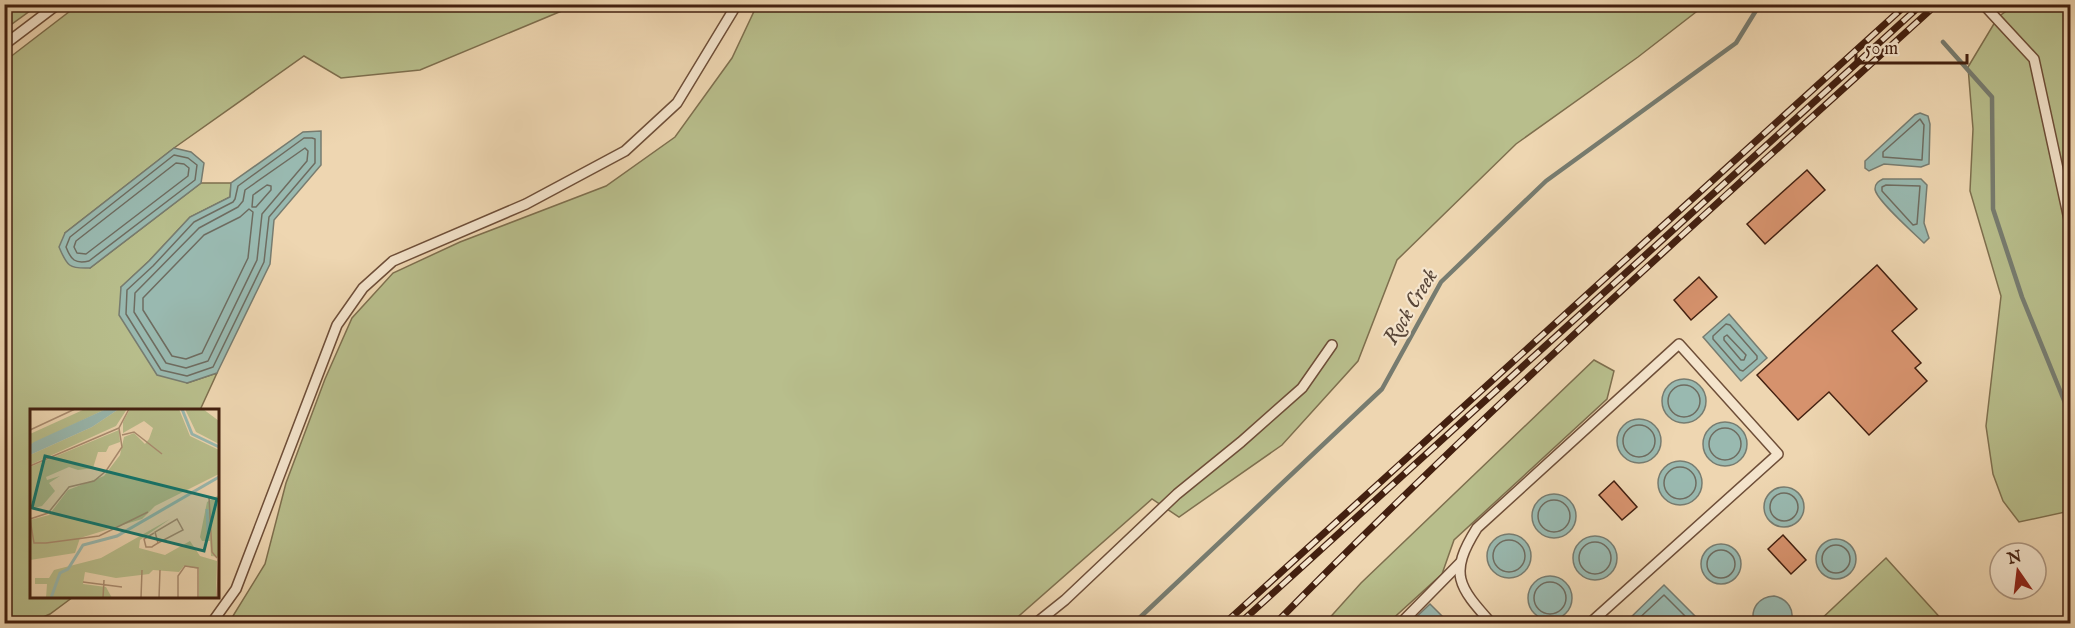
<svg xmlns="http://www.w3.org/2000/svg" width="2075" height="628" viewBox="0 0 2075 628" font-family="'IM FELL English',serif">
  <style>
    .green { fill: #b8be8c; stroke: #7e6f4e; stroke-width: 1.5 }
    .water { fill: #99b9b0; stroke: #777c70; stroke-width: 1.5 }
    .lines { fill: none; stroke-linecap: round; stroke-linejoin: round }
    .shore { stroke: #6e6c60; stroke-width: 1.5 }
    .stream { stroke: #777c70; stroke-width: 4.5 }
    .building { fill: #d6926d; stroke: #432010; stroke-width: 1.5 }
    .service-casing { stroke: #6e4e38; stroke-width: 12 }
    .service { stroke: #f4e4cc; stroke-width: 9 }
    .rail-casing { stroke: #432010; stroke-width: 7 }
    .rail { stroke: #f4e4cc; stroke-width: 4.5; stroke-dasharray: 14; stroke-linecap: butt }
    .labels { text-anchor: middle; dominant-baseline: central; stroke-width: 4.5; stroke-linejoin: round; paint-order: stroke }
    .water-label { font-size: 22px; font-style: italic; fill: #584638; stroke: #f4e4cc }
    .inset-river { fill: none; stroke: #99b9b0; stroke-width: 3 }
    .inset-road { fill: none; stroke: #aa8d71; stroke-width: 1.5 }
    .view { fill: #0f766e; fill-opacity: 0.15; stroke: #0f766e; stroke-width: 3 }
    .inset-edge { fill: none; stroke: #432010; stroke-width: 3 }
  </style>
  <rect width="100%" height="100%" fill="#eed6b1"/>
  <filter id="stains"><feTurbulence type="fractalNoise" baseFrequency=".00333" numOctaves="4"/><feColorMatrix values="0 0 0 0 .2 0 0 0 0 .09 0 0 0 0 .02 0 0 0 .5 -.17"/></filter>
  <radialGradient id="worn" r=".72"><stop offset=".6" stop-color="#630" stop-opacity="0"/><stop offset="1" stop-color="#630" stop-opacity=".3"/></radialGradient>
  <!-- green -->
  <g class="green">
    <polygon points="5,4 38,4 38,5 5,29"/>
    <polygon points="78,5 576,5 420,70 341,78 304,56 174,148 65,233 90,268 201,183 231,183 230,197 190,217 149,261 121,287 187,383 217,373 200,410 32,410 32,596 73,597 50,614 30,623 5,624 5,61"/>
    <polygon points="757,5 1705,5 1638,57 1516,144 1397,260 1358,361 1282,445 1179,517 1152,499 1011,623 228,624 265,564 286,483 325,379 352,318 393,273 460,242 606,186 675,137 732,58"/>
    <polygon points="2015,5 2070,5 2070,511 2019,522 2003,501 1993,474 1986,426 2001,296 1970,191 1973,129 1968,67 1998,17"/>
    <polygon points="1594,360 1614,371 1607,399 1454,540 1442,574 1388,623 1325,623 1361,583"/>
    <polygon points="1886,558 1945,623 1817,623"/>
  </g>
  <!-- water -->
  <g class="water">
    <polygon points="1920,113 1928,116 1930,124 1929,164 1921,167 1884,164 1869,171 1865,168 1865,161 1915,115"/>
    <polygon points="321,131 321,165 274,220 270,264 217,373 187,383 157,375 119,315 121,287 149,261 190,217 230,197 231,183 303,132"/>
    <path d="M174,148L191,152L204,163L201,183L90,268C69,269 67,266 59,247L65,233Z"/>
    <path d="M1883,179H1921L1927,185L1924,223L1929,238L1924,243C1915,234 1875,199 1875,189C1875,183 1879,181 1883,179Z"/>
    <polygon points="1729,314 1767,358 1741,381 1703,337"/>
    <circle cx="1684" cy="401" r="22"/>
    <circle cx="1639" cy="441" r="22"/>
    <circle cx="1725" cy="444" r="22"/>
    <circle cx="1680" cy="483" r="22"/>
    <circle cx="1784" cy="507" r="20"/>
    <circle cx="1554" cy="516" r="22"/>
    <circle cx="1509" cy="556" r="22"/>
    <circle cx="1595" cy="558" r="22"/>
    <circle cx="1836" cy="559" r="20"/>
    <circle cx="1721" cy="564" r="20"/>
    <circle cx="1550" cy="598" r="22"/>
    <polygon points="1664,585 1702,623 1625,623"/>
    <path d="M1774,596C1788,599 1795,610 1791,623H1754C1750,608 1759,597 1774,596Z"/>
    <polygon points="1430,604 1449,623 1410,623"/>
  </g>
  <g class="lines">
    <!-- shore -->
    <g class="shore">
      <polygon points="1920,119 1924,125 1922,160 1883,157 1883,152"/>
      <polygon points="304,138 312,138 315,139 315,163 269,217 264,262 213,367 187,376 161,370 126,314 127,290 153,266 194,222 233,202 235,199 238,186"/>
      <polygon points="305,148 308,151 307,161 262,214 257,260 208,361 186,368 166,363 134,312 135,293 199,228 238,207 243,201 245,190"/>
      <path d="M174,155L188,158L197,165L195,180L89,261C75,264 71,260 66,247L70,237Z"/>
      <polygon points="176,163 184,164 189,168 188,176 86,254 77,253 74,247 76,241"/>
      <polygon points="267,185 271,186 271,190 256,207 252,207 253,195"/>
      <polygon points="1886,185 1920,186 1917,224 1913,225 1882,191 1882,187"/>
      <polygon points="249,209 253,212 248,258 202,353 186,359 172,356 143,310 143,298 204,235 240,217"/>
      <polygon points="1726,324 1730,325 1757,356 1757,359 1743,371 1740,370 1713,339 1713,336"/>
      <polygon points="1727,335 1746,355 1744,360 1741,360 1724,340 1724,337"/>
      <circle cx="1684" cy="401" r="16"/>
      <circle cx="1639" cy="441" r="16"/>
      <circle cx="1725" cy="444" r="16"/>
      <circle cx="1680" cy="483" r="16"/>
      <circle cx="1784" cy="507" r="14"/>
      <circle cx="1554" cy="516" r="16"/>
      <circle cx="1509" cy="556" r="16"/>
      <circle cx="1595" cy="558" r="16"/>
      <circle cx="1836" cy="559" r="14"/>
      <circle cx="1721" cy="564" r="14"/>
      <circle cx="1550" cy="598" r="16"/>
      <polyline points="1633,624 1664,595 1693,624"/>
    </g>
    <!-- stream -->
    <g class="stream">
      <polyline points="1943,42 1992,97 1993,209 2022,297 2070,415"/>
      <polyline points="1133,624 1382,389 1441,282 1546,181 1736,43 1760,4"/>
    </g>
  </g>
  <!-- building -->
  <g class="building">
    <polygon points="1807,170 1825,190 1765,244 1747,224"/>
    <polygon points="1877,265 1917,309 1892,331 1921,363 1915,368 1927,381 1869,435 1829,392 1798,420 1757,375"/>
    <polygon points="1699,277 1717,297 1691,320 1674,300"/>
    <polygon points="1614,481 1637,507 1622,520 1599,495"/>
    <polygon points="1783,535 1806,560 1791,574 1768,549"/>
  </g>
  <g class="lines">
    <defs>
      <g id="service">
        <polyline points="1983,4 2034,59 2070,224"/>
        <polyline points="4,45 58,4"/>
        <polyline points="211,624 236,589 337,325 363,288 393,261 526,204 625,151 677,103 737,4"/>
        <polyline points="1035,624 1065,600 1177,494 1241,442 1302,388 1332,345"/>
        <polyline points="1400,624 1460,563"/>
        <path d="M1492,624C1458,586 1448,574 1477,528L1679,344L1778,454L1589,624"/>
      </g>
    </defs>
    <!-- service casing -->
    <use href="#service" class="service-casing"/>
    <!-- service -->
    <use href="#service" class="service"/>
    <defs>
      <g id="rail">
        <polyline points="1224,624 1907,4"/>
        <polyline points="1239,624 1922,4"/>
        <path d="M1275,624C1487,408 1713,207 1937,4"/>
      </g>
    </defs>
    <!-- rail casing -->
    <use href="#rail" class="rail-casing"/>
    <!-- rail -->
    <use href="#rail" class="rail"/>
  </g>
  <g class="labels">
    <!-- water labels -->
    <g class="water-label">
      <text transform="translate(1411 307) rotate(-59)">Rock Creek</text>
    </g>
  </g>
  <!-- overview -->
  <g transform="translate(30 409)">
    <rect width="189" height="189" fill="#eed6b1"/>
    <path d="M55,0H76L0,36V25ZM89,0H97L86,17L0,56V46L62,18ZM100,0H149L160,27L189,41V65L125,97L112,110L50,129L45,144L0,151V111L19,106L38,81L74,67L90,46L94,28L104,24L115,35L119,30L123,19L114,12L93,24V13ZM155,0H173L189,12V35L166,23ZM89,21L90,33L79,37L76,43H68L63,59L48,61L39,58L16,68L17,71L30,67L19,74L25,82L12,97L0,100V58ZM189,86V148L181,147L180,132H172L170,128L177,93ZM140,110L110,131L109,139L135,146L160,132L170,147L187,152L186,189H169V160L154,157L149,163L123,161L119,165L86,169L55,163L53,175L76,178L82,189H16L17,175H5V169H19L24,161L71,149Z" fill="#b8be8c"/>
    <path d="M76,0H89L62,18L0,46V36L4,33Z" fill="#99b9b0"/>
    <path class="inset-river" d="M152,0L162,25L189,38M177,100L178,124M21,189L30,164L38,160L53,136L87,127L189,68"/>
    <path class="inset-road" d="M0,21L45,0M92,26L104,23L132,45M0,57L89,19M179,88L182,143L187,149M0,110L18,104L39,78L64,72L76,62L92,38L89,19L99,0M0,110L4,134H16L69,127L118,103M124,124L114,130L116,138H122L123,137L128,134L153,121L147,110L125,123L128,134M53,173L92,178M73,189L74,171M111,189L112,161M129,189L130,161M148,189V167L155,157L168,159V189M187,189L189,149"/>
    <path class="view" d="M15,47L187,90L174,142L2,99Z"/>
    <rect width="189" height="189" class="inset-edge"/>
  </g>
  <!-- margin -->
  <rect width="2075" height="628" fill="none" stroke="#eed6b1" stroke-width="24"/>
  <rect x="6" y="6" width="2063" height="616" fill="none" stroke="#432010" stroke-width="3"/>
  <rect x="12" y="12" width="2051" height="604" fill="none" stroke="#432010" stroke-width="1.5"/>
  <!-- north arrow -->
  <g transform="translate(2018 571) rotate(346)"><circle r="28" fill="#f4e4cc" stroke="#ad9681" stroke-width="1.5"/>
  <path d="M0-4.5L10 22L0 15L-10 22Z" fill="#8f2418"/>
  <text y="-9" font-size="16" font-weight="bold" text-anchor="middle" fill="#432010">N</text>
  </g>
  <!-- scale -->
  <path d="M1856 54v9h111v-9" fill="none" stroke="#432010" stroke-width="3"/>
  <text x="1865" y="54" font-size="18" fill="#432010" stroke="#f4e4cc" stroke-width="4.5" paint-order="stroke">50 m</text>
  <rect width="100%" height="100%" filter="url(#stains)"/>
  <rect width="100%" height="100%" fill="url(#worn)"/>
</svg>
